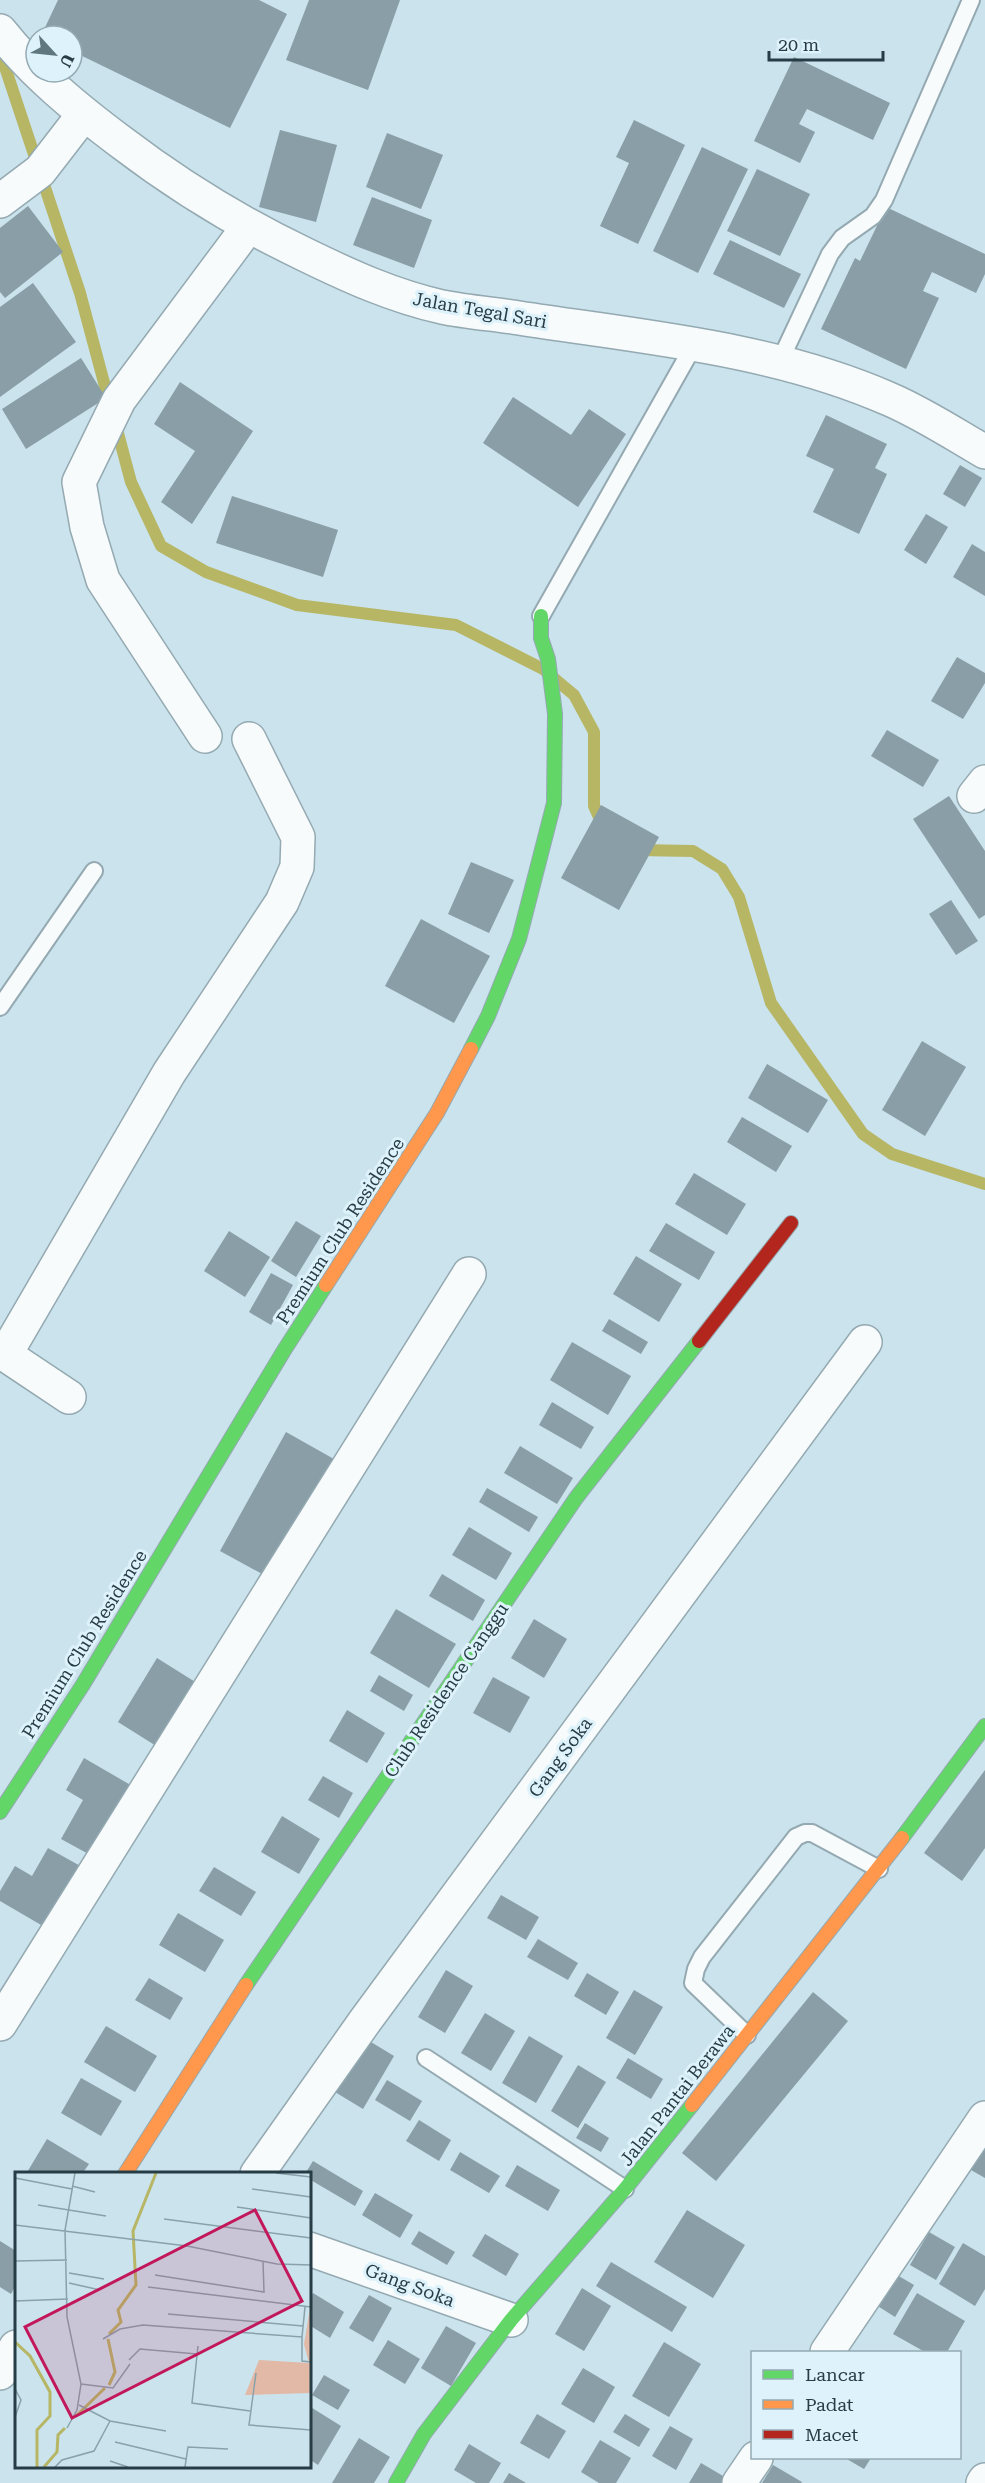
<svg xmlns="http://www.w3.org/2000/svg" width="985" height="2483" viewBox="0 0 985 2483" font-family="'Roboto Serif',serif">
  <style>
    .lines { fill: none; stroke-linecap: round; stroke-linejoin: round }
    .stream { stroke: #b7b665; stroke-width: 12 }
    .building { fill: #899ea6 }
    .lane-casing { stroke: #94a9b1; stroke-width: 20 }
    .street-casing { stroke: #94a9b1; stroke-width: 36 }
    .fast-casing { stroke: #94a9b1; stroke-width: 16 }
    .slow-casing { stroke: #94a9b1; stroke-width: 16 }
    .jam-casing { stroke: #94a9b1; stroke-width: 16 }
    .lane { stroke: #f7fbfc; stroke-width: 16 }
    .street { stroke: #f7fbfc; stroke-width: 33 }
    .fast { stroke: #63d668; stroke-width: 14 }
    .slow { stroke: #ff974d; stroke-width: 14 }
    .jam { stroke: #b3261e; stroke-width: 14 }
    .labels { text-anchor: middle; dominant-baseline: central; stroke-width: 6; stroke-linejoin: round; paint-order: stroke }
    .street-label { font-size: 18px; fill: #273d46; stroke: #ddf2fb }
    .inset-river { fill: none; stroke: #b7b665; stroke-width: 3 }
    .inset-road { fill: none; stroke: #89a1aa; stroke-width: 1.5 }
    .view { fill: #c2185b; fill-opacity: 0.15; stroke: #c2185b; stroke-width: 3 }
    .inset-edge { fill: none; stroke: #273d46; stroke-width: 3 }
  </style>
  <rect width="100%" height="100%" fill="#cbe3ec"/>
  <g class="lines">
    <!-- stream -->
    <g class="stream">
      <polyline points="0,52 80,293 110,405"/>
      <polyline points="115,422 131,482 161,546 206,572 297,605 456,625 543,669 574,695 594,732 594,806 603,826"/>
      <polyline points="637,850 693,851 722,869 739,897 771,1003 863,1134 892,1154 985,1184"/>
    </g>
  </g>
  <!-- building -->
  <g class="building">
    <polygon points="58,0 259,0 287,14 230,128 72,51 72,36 41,36"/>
    <polygon points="309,0 400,0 368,90 286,60"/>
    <polygon points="794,57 890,103 873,140 807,109 799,124 815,132 800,163 754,141"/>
    <polygon points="634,120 685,145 638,244 600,226 629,163 616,157"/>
    <polygon points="280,130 337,145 316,222 259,207"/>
    <polygon points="387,133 443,155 421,209 366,187"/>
    <polygon points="702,147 748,169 698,273 653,251"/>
    <polygon points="757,169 810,194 780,256 727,231"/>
    <polygon points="372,197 432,220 414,268 353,245"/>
    <polygon points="28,206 63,252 5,298 0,292 0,228"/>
    <polygon points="886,207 985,254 985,274 976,293 932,272 923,291 939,298 906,369 821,329 855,258 860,261"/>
    <polygon points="730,240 801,274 784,308 713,274"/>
    <polygon points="33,283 76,342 0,397 0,307"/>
    <polygon points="81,358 106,398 26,449 2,409"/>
    <polygon points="180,382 253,431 192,524 161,502 195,451 154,424"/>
    <polygon points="513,397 571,435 589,409 626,434 578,507 483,443"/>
    <polygon points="826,415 887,444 875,468 887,474 859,534 813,512 834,469 806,456"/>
    <polygon points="960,465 982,478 965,507 943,494"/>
    <polygon points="232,496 338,530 323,577 216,543"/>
    <polygon points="926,514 948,527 926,564 904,550"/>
    <polygon points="972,544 985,552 985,596 953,577"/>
    <polygon points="957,657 985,673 985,683 963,719 931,701"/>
    <polygon points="887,730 939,760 923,787 871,756"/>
    <polygon points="949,796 985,851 985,915 979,919 913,819"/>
    <polygon points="601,805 659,837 619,910 561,878"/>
    <polygon points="471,862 514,880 489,933 448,914"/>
    <polygon points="951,900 978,941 956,955 929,914"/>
    <polygon points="421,919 490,956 454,1023 385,986"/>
    <polygon points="922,1041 966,1067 925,1136 882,1110"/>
    <polygon points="767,1064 828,1100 808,1133 748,1098"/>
    <polygon points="742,1117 792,1146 776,1172 727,1142"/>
    <polygon points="694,1173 746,1204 727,1235 675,1204"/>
    <polygon points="296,1221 321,1236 296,1277 271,1261"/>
    <polygon points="666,1223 715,1252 699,1280 649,1251"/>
    <polygon points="229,1231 270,1257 245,1297 204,1271"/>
    <polygon points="636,1256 682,1284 659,1322 613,1294"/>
    <polygon points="271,1273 293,1285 271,1325 249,1312"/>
    <polygon points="609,1319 648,1342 641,1354 602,1331"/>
    <polygon points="572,1342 631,1376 608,1415 550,1380"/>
    <polygon points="552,1402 594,1427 581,1449 539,1425"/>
    <polygon points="286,1432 341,1463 275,1581 220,1551"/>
    <polygon points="520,1446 573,1478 557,1504 504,1473"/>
    <polygon points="487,1488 538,1517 529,1532 479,1502"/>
    <polygon points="469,1527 512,1553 496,1580 452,1555"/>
    <polygon points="442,1574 485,1600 473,1621 429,1596"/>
    <polygon points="396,1609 456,1644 429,1688 370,1653"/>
    <polygon points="534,1619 567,1639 544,1678 511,1658"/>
    <polygon points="157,1658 200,1685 161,1749 118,1722"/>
    <polygon points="379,1675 413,1695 404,1711 370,1691"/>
    <polygon points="493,1677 530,1697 510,1733 473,1713"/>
    <polygon points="347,1710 385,1733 367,1763 329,1741"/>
    <polygon points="84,1758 134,1787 94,1857 61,1839 83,1800 66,1790"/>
    <polygon points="985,1770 985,1848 962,1881 924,1853"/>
    <polygon points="323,1776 353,1793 339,1818 308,1800"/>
    <polygon points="282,1816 320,1839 299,1874 261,1852"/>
    <polygon points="48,1848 84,1868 48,1929 0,1901 0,1891 15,1866 32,1876"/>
    <polygon points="214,1867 256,1892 241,1916 199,1891"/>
    <polygon points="501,1895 539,1917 526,1940 487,1918"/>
    <polygon points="178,1913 224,1940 205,1972 159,1945"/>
    <polygon points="538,1939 578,1963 568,1980 527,1957"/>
    <polygon points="446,1970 473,1986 445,2033 418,2017"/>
    <polygon points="587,1973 619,1992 606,2015 574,1996"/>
    <polygon points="149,1978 183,1998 170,2020 135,2000"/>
    <polygon points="634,1990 663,2007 635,2055 606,2038"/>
    <polygon points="813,1992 848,2021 716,2181 682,2153"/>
    <polygon points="485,2013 515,2031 491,2071 461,2053"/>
    <polygon points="106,2026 157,2056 135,2092 84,2062"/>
    <polygon points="529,2036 563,2056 536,2103 502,2083"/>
    <polygon points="366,2039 394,2056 363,2109 335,2092"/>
    <polygon points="628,2058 663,2079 651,2099 616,2078"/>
    <polygon points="578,2065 606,2082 578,2128 551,2111"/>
    <polygon points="81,2078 122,2101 101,2136 61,2113"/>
    <polygon points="387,2080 422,2101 410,2121 375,2100"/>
    <polygon points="419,2120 451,2140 439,2161 406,2141"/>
    <polygon points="585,2123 609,2138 601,2152 576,2138"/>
    <polygon points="985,2137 985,2178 964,2166"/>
    <polygon points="47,2139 89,2164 82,2174 26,2174"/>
    <polygon points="460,2152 500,2176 489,2193 450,2170"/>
    <polygon points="313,2161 363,2191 355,2206 309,2179 309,2174 305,2174"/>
    <polygon points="517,2165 560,2190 548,2211 505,2186"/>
    <polygon points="375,2193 413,2215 400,2238 362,2215"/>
    <polygon points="687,2210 745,2245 713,2298 654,2262"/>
    <polygon points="419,2231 455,2252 447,2265 411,2244"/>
    <polygon points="929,2232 955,2247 936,2280 910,2265"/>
    <polygon points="485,2234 519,2254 506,2276 472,2256"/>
    <polygon points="0,2241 16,2251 16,2285 11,2294 0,2287"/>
    <polygon points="963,2243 985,2256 985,2289 975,2306 939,2284"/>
    <polygon points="611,2262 687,2307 672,2332 596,2286"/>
    <polygon points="892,2272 914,2285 895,2317 873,2303"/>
    <polygon points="582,2288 611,2306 584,2351 555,2334"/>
    <polygon points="313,2293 344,2312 330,2338 309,2325 309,2300"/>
    <polygon points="917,2293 965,2321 947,2352 925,2352 893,2334"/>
    <polygon points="369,2295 392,2308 373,2342 349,2328"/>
    <polygon points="446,2326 476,2343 451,2386 421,2368"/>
    <polygon points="388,2340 420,2359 405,2384 373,2365"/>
    <polygon points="664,2342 701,2364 669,2417 632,2396"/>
    <polygon points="583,2368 615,2387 594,2423 561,2404"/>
    <polygon points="324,2375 350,2390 338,2410 312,2395"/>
    <polygon points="309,2406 341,2426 318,2465 309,2459"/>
    <polygon points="537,2414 566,2431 549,2459 520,2443"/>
    <polygon points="625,2414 650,2429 639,2447 613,2432"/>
    <polygon points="670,2426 693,2439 676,2470 652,2456"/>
    <polygon points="359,2438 390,2457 374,2483 332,2483"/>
    <polygon points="600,2440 631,2458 616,2483 599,2483 581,2472"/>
    <polygon points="469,2444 501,2463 489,2483 476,2483 454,2470"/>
    <polygon points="845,2458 871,2458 864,2469"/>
    <polygon points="701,2463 735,2483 689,2483"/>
    <polygon points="773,2465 802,2482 801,2483 762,2483"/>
    <polygon points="509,2473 526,2483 503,2483"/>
  </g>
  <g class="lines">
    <defs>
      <g id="lane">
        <polyline points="779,363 830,254 842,238 873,216 884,200 971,0"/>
        <polyline points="541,616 694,345"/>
        <polyline points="0,1007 94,871"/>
        <polyline points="747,2035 693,1983 696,1969 702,1957 796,1837 805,1833 812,1833 879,1869"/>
        <polyline points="426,2058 625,2189"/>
      </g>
      <g id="street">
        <path d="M0,31C35,75 77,109 121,142C180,187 237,222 304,254C349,276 393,296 442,307C467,312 493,314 519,318C642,337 773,348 889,399C922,413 954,434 985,452"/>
        <polyline points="0,201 40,171 84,114"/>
        <polyline points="205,736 103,580 87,527 79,482 119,400 248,227"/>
        <polyline points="974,796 985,782"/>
        <polyline points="0,1351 69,1397"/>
        <polyline points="5,1355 169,1073 282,902 297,867 298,837 249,739"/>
        <polyline points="0,2024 469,1274"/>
        <polyline points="257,2174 365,2021 865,1342"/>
        <polyline points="309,2249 511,2320"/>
        <polyline points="827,2352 985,2118"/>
        <polyline points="0,2373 16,2347"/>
        <polyline points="739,2483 756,2458"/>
        <polyline points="983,2483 985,2480"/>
      </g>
      <g id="fast">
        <polyline points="471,1049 488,1016 519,939 554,803 555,714 548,659 541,638 541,616"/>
        <polyline points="0,1812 82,1686 283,1352 326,1285"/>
        <polyline points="902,1838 985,1726"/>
        <polyline points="246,1985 576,1498 699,1341"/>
        <polyline points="396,2483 424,2434 511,2320 625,2189 692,2105"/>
      </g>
      <g id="slow">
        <polyline points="326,1285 437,1113 471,1049"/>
        <polyline points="692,2105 902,1838"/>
        <polyline points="125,2174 246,1985"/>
      </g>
      <polyline id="jam" points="699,1341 791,1223"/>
    </defs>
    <!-- lane casing -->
    <use href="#lane" class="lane-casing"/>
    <!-- street casing -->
    <use href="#street" class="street-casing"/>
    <!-- fast casing -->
    <use href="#fast" class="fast-casing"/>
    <!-- slow casing -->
    <use href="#slow" class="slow-casing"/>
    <!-- jam casing -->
    <use href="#jam" class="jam-casing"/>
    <!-- lane -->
    <use href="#lane" class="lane"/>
    <!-- street -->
    <use href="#street" class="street"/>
    <!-- fast -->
    <use href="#fast" class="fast"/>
    <!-- slow -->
    <use href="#slow" class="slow"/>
    <!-- jam -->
    <use href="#jam" class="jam"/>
  </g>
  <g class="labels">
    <!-- street labels -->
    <g class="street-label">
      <text transform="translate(480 310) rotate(10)">Jalan Tegal Sari</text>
      <text transform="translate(340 1231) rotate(-57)">Premium Club Residence</text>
      <text transform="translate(84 1644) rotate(-58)">Premium Club Residence</text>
      <text transform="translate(446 1690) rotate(-56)">Club Residence Canggu</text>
      <text transform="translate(560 1757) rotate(-54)">Gang Soka</text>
      <text transform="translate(677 2095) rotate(-52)">Jalan Pantai Berawa</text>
      <text transform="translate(410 2285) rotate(20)">Gang Soka</text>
    </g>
  </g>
  <!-- overview -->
  <g transform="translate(15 2172)">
    <rect width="296" height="296" fill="#cbe3ec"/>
    <path d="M295,136V221L230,223L244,188L294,191L289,172Z" fill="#e2b8a6"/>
    <path class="inset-river" d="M94,162L106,150L103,138L121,113L118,59L141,1M93,167L100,200L94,213M0,170L15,184L35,220V244L22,258V295M61,244L90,216M29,295L42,280L43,263L50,256"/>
    <path class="inset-road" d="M261,1L296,5M0,6L57,17M57,14L80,20M237,17L296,25M23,33L91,44M222,35L296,46M149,47L296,66M0,53L172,74L262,92L296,93M0,89L52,88M54,101L89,107M140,103L249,120L248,89M54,111L85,118M133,115L296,135M0,129L53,127M153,142L288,154M287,165V189L296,190M88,167L105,157L128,153L287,165L290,135M183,174L177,231L235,239M114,188L125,177L182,182M241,201L234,253L296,258M66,212L98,216L115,192M0,217L6,228L0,245M64,233L95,249L151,259M52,256L62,238L66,212L52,145L50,58L60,1M100,270L171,287M95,289L113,295M40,295L47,288L79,279L95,249M170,295L173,275L213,277"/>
    <path class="view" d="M240,38L287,129L57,246L10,155Z"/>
    <rect width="296" height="296" class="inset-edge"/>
  </g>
  <!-- legend -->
  <rect x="751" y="2351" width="210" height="108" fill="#ddf2fb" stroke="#94aab3" stroke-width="1.5"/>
  <rect x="763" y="2370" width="30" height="9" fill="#63d668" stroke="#94aab3" stroke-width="1.5"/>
  <text x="805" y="2381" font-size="18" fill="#273d46">Lancar</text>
  <rect x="763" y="2400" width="30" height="9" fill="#ff974d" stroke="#94aab3" stroke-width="1.5"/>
  <text x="805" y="2411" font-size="18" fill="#273d46">Padat</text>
  <rect x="763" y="2430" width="30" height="9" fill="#b3261e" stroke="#94aab3" stroke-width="1.5"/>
  <text x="805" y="2441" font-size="18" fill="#273d46">Macet</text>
  <!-- north arrow -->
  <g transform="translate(54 54) rotate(117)"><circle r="28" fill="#ddf2fb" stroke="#94aab3" stroke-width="1.5"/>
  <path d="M0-4.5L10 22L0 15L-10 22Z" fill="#607780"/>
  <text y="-9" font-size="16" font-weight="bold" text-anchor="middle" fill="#273d46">U</text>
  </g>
  <!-- scale -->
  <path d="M769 51v9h114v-9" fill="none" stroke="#273d46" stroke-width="3"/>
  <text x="778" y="51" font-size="18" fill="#273d46" stroke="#ddf2fb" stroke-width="4.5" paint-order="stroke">20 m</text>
</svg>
